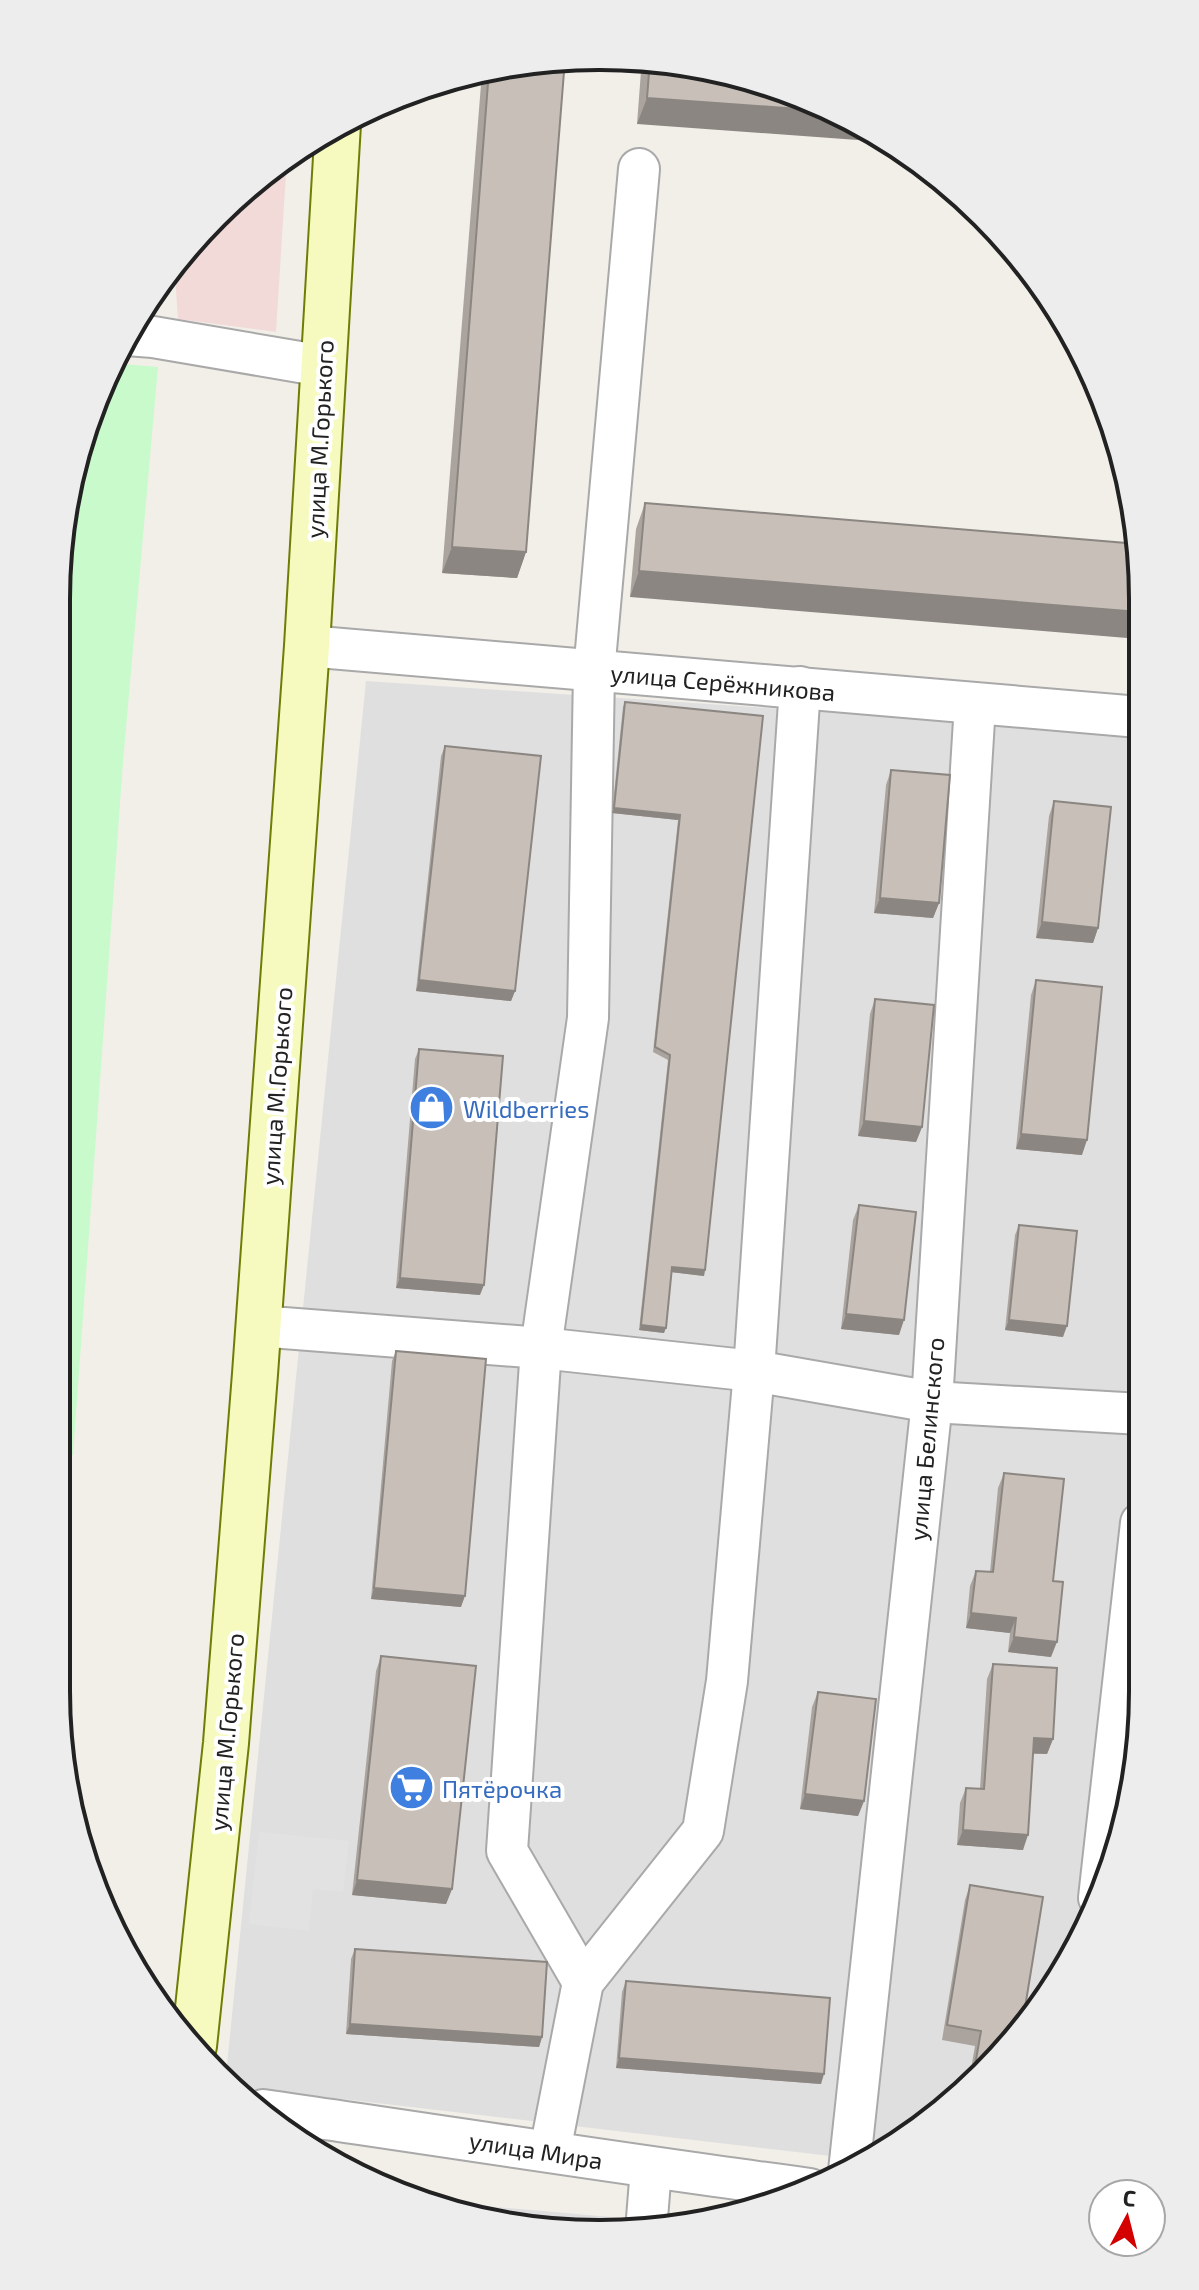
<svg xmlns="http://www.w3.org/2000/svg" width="1199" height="2290" viewBox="0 0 1199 2290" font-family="'Exo 2',sans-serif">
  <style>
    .residential { fill: #e0dfdf }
    .commercial { fill: #f2dad9 }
    .park { fill: #c8facc }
    .parking { fill: #e2e2e2 }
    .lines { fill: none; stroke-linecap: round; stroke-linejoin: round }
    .minor-casing { stroke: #a9a9a9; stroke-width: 44 }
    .secondary-casing { stroke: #707d05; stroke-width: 48 }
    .minor { stroke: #fff; stroke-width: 40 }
    .secondary { stroke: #f7fabf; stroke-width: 44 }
    .wall { fill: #aba49e }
    .shaded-wall { fill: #8b8681 }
    .building { fill: #c7bfb8; stroke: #8b8681; stroke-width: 2 }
    .labels { text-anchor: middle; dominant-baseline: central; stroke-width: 8; stroke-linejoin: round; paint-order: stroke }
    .street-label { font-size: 24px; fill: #222; stroke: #fff }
    .shop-label { font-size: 24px; fill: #366cbe; stroke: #fff; text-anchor: start }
    .rim { fill: none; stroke: #222; stroke-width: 4 }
  </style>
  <rect width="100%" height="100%" fill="#f2efe9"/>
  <!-- residential -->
  <g class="residential">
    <polygon points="366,681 1139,733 1142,1726 1124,1832 1087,1931 983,2075 865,2160 239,2087 226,2075"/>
    <polygon points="428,2201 691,2224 635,2233 459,2216"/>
  </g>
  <!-- commercial -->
  <polygon class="commercial" points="287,158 276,332 178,319 174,262 241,191"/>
  <!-- park -->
  <polygon class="park" points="111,363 158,367 123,762 73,1455 56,1453 57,564 75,458"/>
  <!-- parking -->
  <polygon class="parking" points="259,1832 349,1841 343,1892 313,1889 309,1931 249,1924"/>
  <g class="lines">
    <defs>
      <g id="minor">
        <polyline points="127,335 153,337 323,366"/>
        <polyline points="307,646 1139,717"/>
        <polyline points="258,1326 541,1348 754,1371 932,1402 1141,1414"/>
        <polyline points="1099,1898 1141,1523"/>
        <polyline points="583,1982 507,1851 541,1348 588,1018 594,672 639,169"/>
        <path d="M263,2110C445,2136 627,2165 810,2189"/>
        <polyline points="550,2151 583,1982 703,1831 727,1681 754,1371 800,687"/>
        <polyline points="849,2171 932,1402 975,704"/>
        <polyline points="646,2231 651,2168"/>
      </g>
      <polyline id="secondary" points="194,2046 226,1743 255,1374 307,646 338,124"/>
    </defs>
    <!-- minor casing -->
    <use href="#minor" class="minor-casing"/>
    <!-- secondary casing -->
    <use href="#secondary" class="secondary-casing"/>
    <!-- minor -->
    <use href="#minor" class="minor"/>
    <!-- secondary -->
    <use href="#secondary" class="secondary"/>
  </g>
  <!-- wall -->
  <g class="wall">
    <polygon points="642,58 741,75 637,124"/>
    <polygon points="529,61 526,552 517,578 442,573 482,72"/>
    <polygon points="645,503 1138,544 630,597 636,529"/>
    <polygon points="625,702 763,716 704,1276 672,1272 664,1333 639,1330 668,1060 653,1052 678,820 612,813 623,707"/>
    <polygon points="445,746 515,991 511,1001 416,991 441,756"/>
    <polygon points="891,770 939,903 933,918 874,913 886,785"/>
    <polygon points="1054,801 1098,928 1093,943 1036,938 1049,816"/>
    <polygon points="1036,980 1082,1155 1016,1149 1031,995"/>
    <polygon points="875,999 922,1127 916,1142 858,1136 870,1014"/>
    <polygon points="419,1049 480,1295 396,1288 415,1059"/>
    <polygon points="859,1205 899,1335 841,1329 853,1220"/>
    <polygon points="1019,1225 1063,1337 1005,1330 1015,1235"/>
    <polygon points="396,1351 461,1607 371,1599 392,1361"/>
    <polygon points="1004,1473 1053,1581 1051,1657 1008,1652 1010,1633 966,1628 970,1586 976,1571 990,1572 998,1488"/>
    <polygon points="381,1656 452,1889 446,1904 352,1895 376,1671"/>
    <polygon points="993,1664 1053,1739 1047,1754 1033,1754 1023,1850 957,1845 960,1803 966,1788 980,1789 987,1679"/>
    <polygon points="818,1692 864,1801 858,1816 800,1809 812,1707"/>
    <polygon points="970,1885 1023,2020 983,2075 968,2086 975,2046 942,2040 965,1900"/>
    <polygon points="355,1949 542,2037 539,2047 346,2034 351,1959"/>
    <polygon points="626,1981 821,2084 616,2068 622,1992"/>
  </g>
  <!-- shaded-wall -->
  <g class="shaded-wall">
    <polygon points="647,98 840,112 885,142 637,124"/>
    <polygon points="452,547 526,552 517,578 442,573"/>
    <polygon points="639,571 1139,612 1139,639 630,597"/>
    <polygon points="614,808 680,815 678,820 612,813"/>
    <polygon points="880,898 939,903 933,918 874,913"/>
    <polygon points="1042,922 1098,928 1093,943 1036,938"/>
    <polygon points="419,980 515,991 511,1001 416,991"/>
    <polygon points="864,1121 922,1127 916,1142 858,1136"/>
    <polygon points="1021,1134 1087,1140 1082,1155 1016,1149"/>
    <polygon points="672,1267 705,1270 704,1276 670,1272"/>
    <polygon points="400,1278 484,1285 480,1295 396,1288"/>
    <polygon points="846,1314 904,1320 899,1335 841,1329"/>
    <polygon points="1009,1320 1067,1326 1063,1337 1005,1330"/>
    <polygon points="641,1325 666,1328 664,1333 639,1330"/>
    <polygon points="374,1588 465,1596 461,1607 371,1599"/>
    <polygon points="971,1613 1016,1618 1010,1633 966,1628"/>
    <polygon points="1014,1637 1057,1642 1051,1657 1008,1652"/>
    <polygon points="1034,1738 1053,1739 1047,1754 1029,1753"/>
    <polygon points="805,1794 864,1801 858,1816 800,1809"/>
    <polygon points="963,1830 1028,1835 1023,1850 957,1845"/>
    <polygon points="357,1880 452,1889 446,1904 352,1895"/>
    <polygon points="350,2024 542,2037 539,2047 346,2034"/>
    <polygon points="619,2058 824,2074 821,2084 616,2068"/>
  </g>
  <!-- building -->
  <g class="building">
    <polygon points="565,59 526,552 452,547 489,70 529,61"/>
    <polygon points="650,60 741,75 840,112 647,98"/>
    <polygon points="645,503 1138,544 1139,612 639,571"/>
    <polygon points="625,702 763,716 705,1270 672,1267 666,1328 641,1325 670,1055 655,1047 680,815 614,808"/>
    <polygon points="445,746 541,756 515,991 419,980"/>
    <polygon points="891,770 950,775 939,903 880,898"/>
    <polygon points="1054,801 1111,807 1098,928 1042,922"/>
    <polygon points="1036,980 1102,987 1087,1140 1021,1134"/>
    <polygon points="875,999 934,1005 922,1127 864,1121"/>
    <polygon points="419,1049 503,1056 484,1285 400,1278"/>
    <polygon points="859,1205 916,1212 904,1320 846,1314"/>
    <polygon points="1019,1225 1077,1231 1067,1326 1009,1320"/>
    <polygon points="396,1351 486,1359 465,1596 374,1588"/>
    <polygon points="1004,1473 1064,1479 1053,1581 1063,1582 1057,1642 1014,1637 1016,1618 971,1613 976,1571 993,1572"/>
    <polygon points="381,1656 476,1666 452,1889 357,1880"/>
    <polygon points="993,1664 1057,1668 1053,1739 1034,1738 1028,1835 963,1830 966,1788 984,1789"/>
    <polygon points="818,1692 876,1699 864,1801 805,1794"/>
    <polygon points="970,1885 1043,1897 1023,2020 985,2073 974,2071 981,2031 947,2025"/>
    <polygon points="355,1949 547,1962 542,2037 350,2024"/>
    <polygon points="626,1981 830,1998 824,2074 619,2058"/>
  </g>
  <!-- icons -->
  <defs>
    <symbol id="shop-disc" viewBox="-11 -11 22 22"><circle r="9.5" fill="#3f7fe0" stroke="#fff"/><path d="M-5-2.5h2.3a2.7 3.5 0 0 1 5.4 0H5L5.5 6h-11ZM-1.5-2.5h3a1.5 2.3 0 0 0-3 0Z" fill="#fff"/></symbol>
    <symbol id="supermarket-disc" viewBox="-11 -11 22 22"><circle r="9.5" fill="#3f7fe0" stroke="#fff"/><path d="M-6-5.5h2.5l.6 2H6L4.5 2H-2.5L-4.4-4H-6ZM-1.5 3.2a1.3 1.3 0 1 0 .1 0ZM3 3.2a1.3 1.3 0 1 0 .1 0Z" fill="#fff"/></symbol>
  </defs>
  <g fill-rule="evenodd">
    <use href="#shop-disc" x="406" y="1082" width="51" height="51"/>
    <use href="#supermarket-disc" x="386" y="1762" width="51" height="51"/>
  </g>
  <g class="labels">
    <!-- street labels -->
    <g class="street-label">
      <text transform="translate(319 439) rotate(-87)">улица М.Горького</text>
      <text transform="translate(723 682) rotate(5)">улица Серёжникова</text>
      <text transform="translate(276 1086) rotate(-86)">улица М.Горького</text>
      <text transform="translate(926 1439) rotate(-85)">улица Белинского</text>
      <text transform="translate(226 1732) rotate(-85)">улица М.Горького</text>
      <text transform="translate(536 2150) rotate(9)">улица Мира</text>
    </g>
    <!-- shop labels -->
    <g class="shop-label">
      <text x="463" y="1108">Wildberries</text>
      <text x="442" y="1788">Пятёрочка</text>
    </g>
  </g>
  <!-- crop -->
  <path d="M0 0H1199V2290H0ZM599 70H600A529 529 0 0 1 1129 599V1691A529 529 0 0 1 600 2220H599A529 529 0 0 1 70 1691V599A529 529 0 0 1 599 70Z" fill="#ededed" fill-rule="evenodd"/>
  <path class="rim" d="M599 70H600A529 529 0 0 1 1129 599V1691A529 529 0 0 1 600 2220H599A529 529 0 0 1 70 1691V599A529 529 0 0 1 599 70Z"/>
  <!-- north arrow -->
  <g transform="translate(1127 2218) rotate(7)"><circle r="38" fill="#ffffff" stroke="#a7a7a7" stroke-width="2"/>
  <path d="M0-6L14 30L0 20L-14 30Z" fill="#d40000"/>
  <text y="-12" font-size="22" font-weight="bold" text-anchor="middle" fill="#222222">С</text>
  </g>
</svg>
